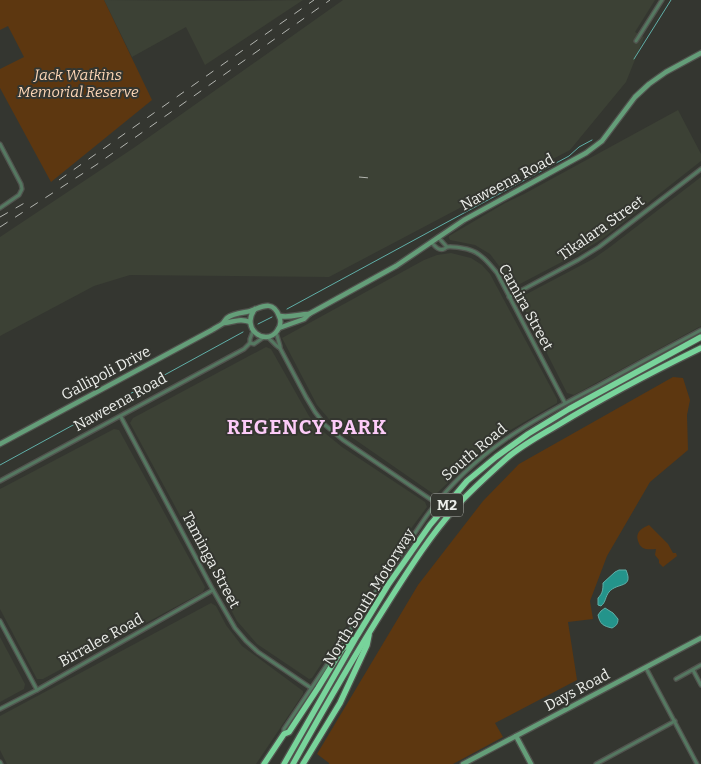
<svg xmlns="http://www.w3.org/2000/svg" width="701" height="764" viewBox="0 0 701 764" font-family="Bitter,serif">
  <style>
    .built { fill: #3c4135 }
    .green { fill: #5d3710 }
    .water { fill: #24948b; stroke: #60afa8 }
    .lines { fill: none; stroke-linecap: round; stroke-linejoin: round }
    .stream { stroke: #60afa8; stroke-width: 1 }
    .street-casing { stroke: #51534e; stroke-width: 5.5 }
    .secondary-casing { stroke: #51534e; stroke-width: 7 }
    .highway-casing { stroke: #51534e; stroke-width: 8 }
    .street { stroke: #557861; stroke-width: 3 }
    .secondary { stroke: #649e79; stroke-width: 4.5 }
    .highway { stroke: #78d49b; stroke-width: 5.5 }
    .rail { stroke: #b3b5b0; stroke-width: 1; stroke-dasharray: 9 9; stroke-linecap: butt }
    .labels { text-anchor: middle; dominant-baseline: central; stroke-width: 4; stroke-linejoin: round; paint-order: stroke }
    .shield { fill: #343630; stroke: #b5b7b2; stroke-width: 1 }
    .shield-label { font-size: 14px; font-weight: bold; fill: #eceeea }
    .park-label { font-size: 15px; font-style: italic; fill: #fbd5b5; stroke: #343630 }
    .street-label { font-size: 15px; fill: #eceeea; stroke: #343630 }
    .district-label { font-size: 20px; font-weight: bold; letter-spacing: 1px; fill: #fccbf8; stroke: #343630 }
  </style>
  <rect width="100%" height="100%" fill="#343630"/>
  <!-- built -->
  <g class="built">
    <polygon points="104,0 233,1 303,0 205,65 186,27 132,57"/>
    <polygon points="343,0 655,0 635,32 644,37 626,82 570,150 329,277 130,275 94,286 0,336 0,237 135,147"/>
    <polygon points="678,110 701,154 701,161 602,239 579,253 518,285 514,286 509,284 499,266 490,254 475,245 450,240 449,238 449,236 505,203 524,194"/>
    <polygon points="701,177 701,326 574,395 567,393 521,302 521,297 593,259 610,247"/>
    <polygon points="451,253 471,258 482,265 490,274 557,399 557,403 502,435 482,450 436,494 432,493 334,425 317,405 282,338 424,260 437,255"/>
    <polygon points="266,347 271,349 309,416 320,429 342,447 425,502 427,507 404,538 312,678 309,679 257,644 237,621 130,423 133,418"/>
    <polygon points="114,429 119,430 205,587 203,592 43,679 37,679 0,609 0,489"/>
    <polygon points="211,603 216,606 226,625 242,646 303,691 303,694 256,764 7,764 0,750 0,716"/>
    <polygon points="0,637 25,684 24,689 0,702"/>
  </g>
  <!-- green -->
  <g class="green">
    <polygon points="0,0 104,0 152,100 51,182 0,88 0,69 24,57 8,26 0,30"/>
    <polygon points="673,377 683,378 690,400 687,415 688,450 650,482 607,556 590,601 593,619 568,622 577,680 495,723 503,737 453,764 329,764 329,763 317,754 418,585 483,501 519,464"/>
    <path d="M649,525L668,544L673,553H676L677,556L663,567L659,563V560L655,555L656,549C652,549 646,550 643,548C640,546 639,544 638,541C635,532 642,528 649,525Z"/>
  </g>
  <!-- water -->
  <g class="water">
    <path d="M619,570H626C634,589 617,582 609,592C605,597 606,602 601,606L598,605V598C603,593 603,589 603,583L615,572Z"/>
    <path d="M605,608L613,613L618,619C618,624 616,626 612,628C603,626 600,624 598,615L601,611Z"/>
  </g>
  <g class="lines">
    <!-- stream -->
    <g class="stream">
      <polyline points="634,59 671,0"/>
      <polyline points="287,309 569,156 579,147 592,140"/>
      <polyline points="258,324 272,317"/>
      <polyline points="0,465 243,332"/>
    </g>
    <defs>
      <g id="street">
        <polyline points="636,41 662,0"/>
        <polyline points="0,144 21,184 22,189 19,195 0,208"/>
        <polyline points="438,237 447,247"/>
        <path d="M431,242C435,246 438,251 444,249C445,249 446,247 447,247C452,246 462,248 467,249C480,252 489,263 497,273L565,403"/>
        <polyline points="509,297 578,260 599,247 701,169"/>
        <polyline points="276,332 280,346 280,348 306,397 315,412 325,425 343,440 436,503"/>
        <path d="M267,337C272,340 275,346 280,348"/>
        <polyline points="250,343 250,339 253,331"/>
        <polyline points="121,417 213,590 235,628 246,641 258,652 311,688"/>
        <polyline points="0,481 244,349 250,343 254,344 264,337"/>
        <polyline points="0,621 37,690"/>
        <polyline points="646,668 697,764"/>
        <polyline points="693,670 701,685"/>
        <polyline points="676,679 701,665"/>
        <polyline points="0,709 37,690 213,590"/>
        <path d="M284,734V729L421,524C443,491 473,462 506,439C535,419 567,402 598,386C632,367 667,348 701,330"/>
        <polyline points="0,762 1,764"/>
        <polyline points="596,764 675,721"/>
      </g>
      <g id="secondary">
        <path d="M280,316C290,318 299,314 309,314"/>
        <path d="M224,323C234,322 240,318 250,322"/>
        <polyline points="279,328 304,319 309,314 396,266 464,220 586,153 602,141 635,97 649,84 666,72 701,53"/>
        <path d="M0,444L212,330C215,328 219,326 222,324C224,322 225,320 227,318C232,314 240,313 246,312C258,310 272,297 279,316C281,320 281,326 277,331C265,347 240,328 255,309"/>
        <polyline points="516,736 531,764"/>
        <polyline points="463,764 701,638"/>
      </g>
      <g id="highway">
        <polyline points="264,764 284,734 289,732 318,688 342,649 353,640"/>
        <polyline points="284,764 357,636 388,585 430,525 467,481 496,457 528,434 569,409 701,337"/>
        <path d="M293,764C323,710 354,656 387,604C408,571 429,537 455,508C471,490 489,474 507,458C522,445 541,435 558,425C604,397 652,372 701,348"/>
        <polyline points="303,764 340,703 367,645 369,635"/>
      </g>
    </defs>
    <!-- street casing -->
    <use href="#street" class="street-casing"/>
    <!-- secondary casing -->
    <use href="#secondary" class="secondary-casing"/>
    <!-- highway casing -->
    <use href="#highway" class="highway-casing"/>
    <!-- street -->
    <use href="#street" class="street"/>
    <!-- secondary -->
    <use href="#secondary" class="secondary"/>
    <!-- highway -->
    <use href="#highway" class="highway"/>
    <!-- rail -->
    <g class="rail">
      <polyline points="359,177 370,178"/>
      <polyline points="59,180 314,0"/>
      <polyline points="0,217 28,201"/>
      <polyline points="0,227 96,165 330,0"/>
    </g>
  </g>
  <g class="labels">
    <!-- shield labels -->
    <rect class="shield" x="431" y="493.5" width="32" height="23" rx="4"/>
    <g class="shield-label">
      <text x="447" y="505">M2</text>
    </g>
    <!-- park labels -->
    <g class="park-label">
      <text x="78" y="75">Jack Watkins<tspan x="78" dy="17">Memorial Reserve</tspan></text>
    </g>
    <!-- street labels -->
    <g class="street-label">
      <text transform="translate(507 182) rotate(-28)">Naweena Road</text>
      <text transform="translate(601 228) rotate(-35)">Tikalara Street</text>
      <text transform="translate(526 307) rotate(61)">Camira Street</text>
      <text transform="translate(106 373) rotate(-28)">Gallipoli Drive</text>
      <text transform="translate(120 402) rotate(-29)">Naweena Road</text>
      <text transform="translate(474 452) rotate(-40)">South Road</text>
      <text transform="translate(211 560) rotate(62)">Taminga Street</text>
      <text transform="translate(369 597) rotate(-58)">North South Motorway</text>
      <text transform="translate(101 640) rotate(-29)">Birralee Road</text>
      <text transform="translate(577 690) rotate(-28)">Days Road</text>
    </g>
    <!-- district labels -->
    <g class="district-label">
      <text x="307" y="427">REGENCY PARK</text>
    </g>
  </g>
</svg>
